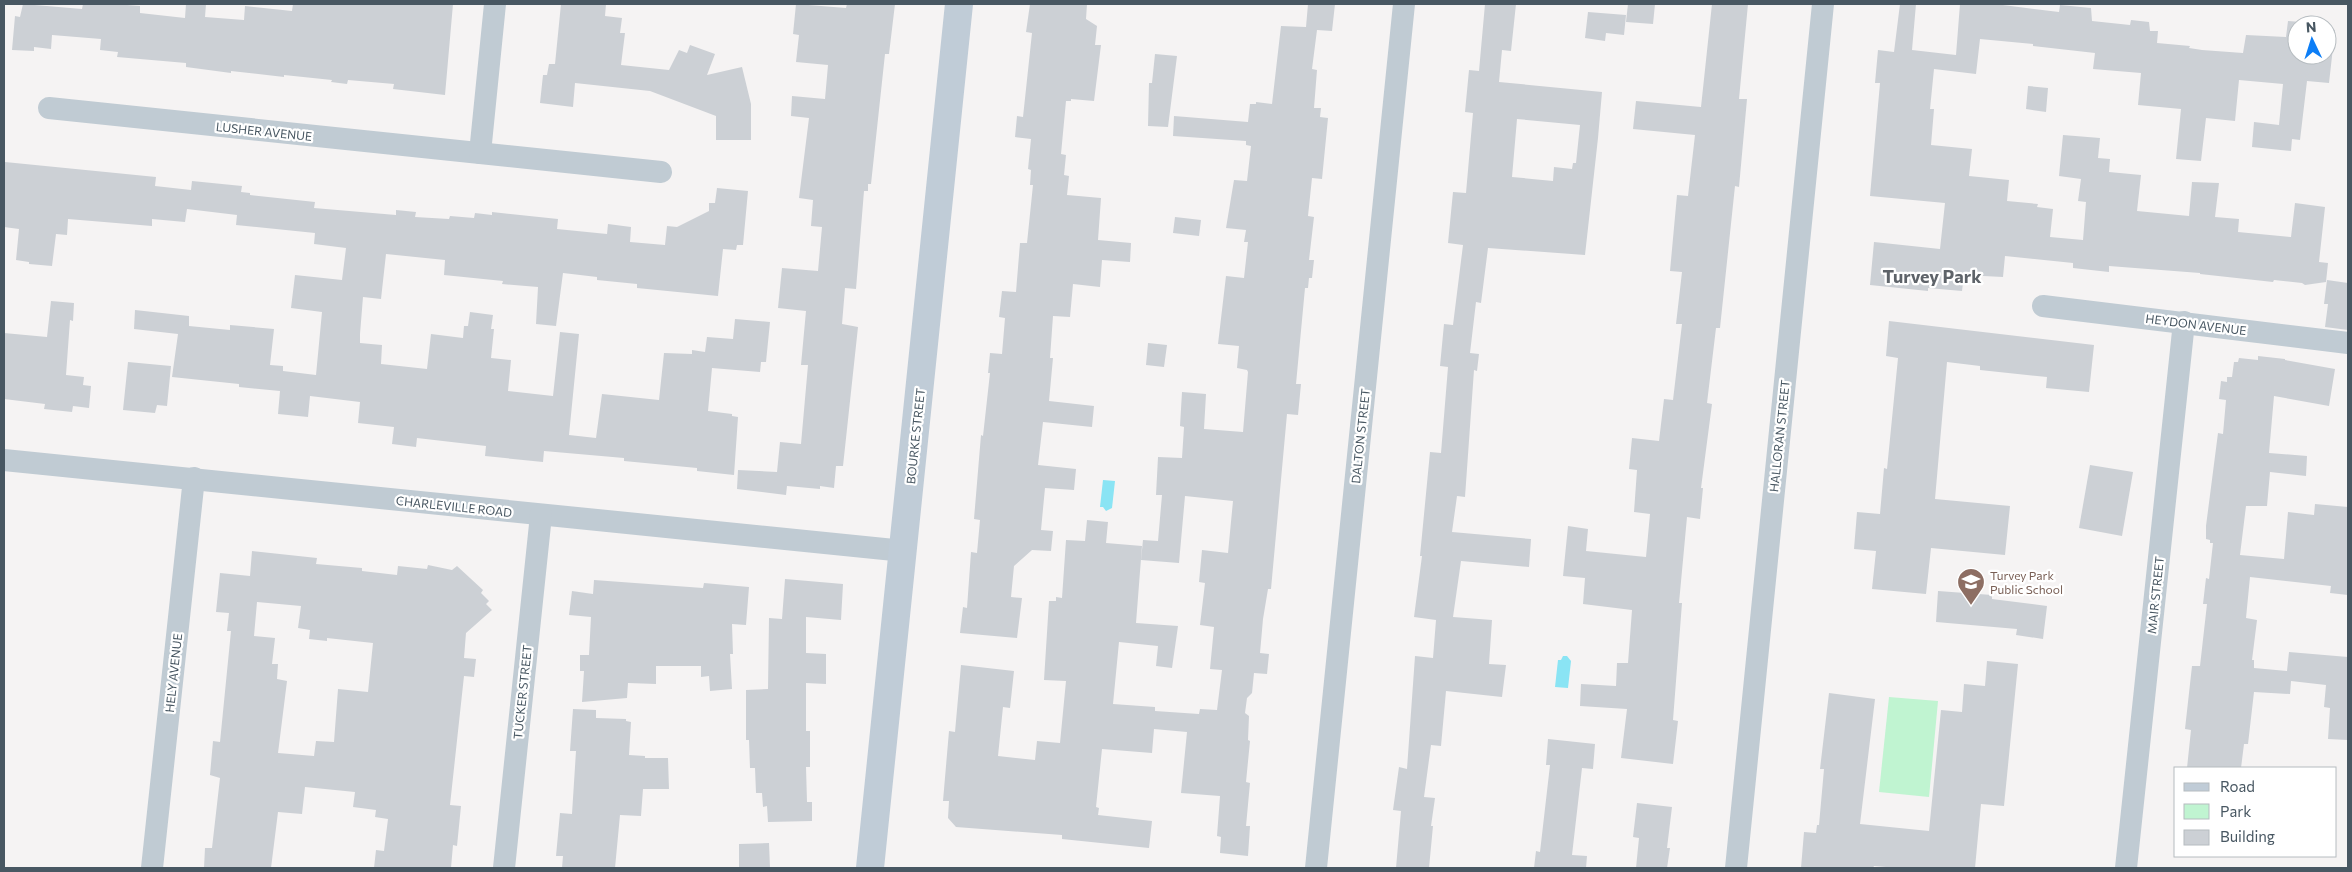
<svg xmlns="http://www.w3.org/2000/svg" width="2352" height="872" viewBox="0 0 2352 872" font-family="Commissioner,sans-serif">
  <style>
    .green { fill: #c0f4d1 }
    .water { fill: #8ae4f4 }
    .building { fill: #ccd0d5; fill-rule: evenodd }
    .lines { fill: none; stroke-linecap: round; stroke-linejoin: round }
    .minor { stroke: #c0cbd3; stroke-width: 22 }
    .secondary { stroke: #c0ccd7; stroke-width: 28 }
    .labels { text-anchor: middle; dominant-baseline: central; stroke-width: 4.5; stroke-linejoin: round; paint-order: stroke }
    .street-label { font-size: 12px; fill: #485762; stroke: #fff }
    .education-label { font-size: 12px; fill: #785e54; stroke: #fff; text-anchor: start }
    .district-label { font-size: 18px; font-weight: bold; fill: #5e6369; stroke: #fff }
  </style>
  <rect width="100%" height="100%" fill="#f5f3f3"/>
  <!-- green -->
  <polygon class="green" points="1889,697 1938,701 1929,797 1879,792"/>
  <!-- water -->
  <g class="water">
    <polygon points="1103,480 1115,481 1112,508 1106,511 1103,507 1100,507"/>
    <polygon points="1563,656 1567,656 1571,661 1568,688 1555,687 1558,660 1561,660"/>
  </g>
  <!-- building -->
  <g class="building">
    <polygon points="23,4 82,9 83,4 114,4 140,6 140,13 185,18 186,4 206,4 205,17 244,20 245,6 292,11 293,4 453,4 445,95 393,89 394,84 348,80 347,84 331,82 332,80 284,75 284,77 231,71 231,73 186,67 186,63 117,57 118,52 100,50 101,39 52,35 51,49 34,47 34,51 12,50 15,16 20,17"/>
    <polygon points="561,4 606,4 605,16 622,18 620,33 625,33 621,65 669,70 679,50 687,53 690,45 715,54 707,75 742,67 751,104 751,140 716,140 716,116 650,91 575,83 573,107 540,103 543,75 547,75 549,64 555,64"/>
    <polygon points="796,4 846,8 847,4 895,4 889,54 885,54 871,184 868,184 868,191 864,191 856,289 845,288 842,324 858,327 843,466 836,466 834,488 820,486 820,489 787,486 786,495 737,489 738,470 777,472 780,442 801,444 808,365 801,365 806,311 778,308 782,268 818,271 822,227 811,226 813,200 799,198 809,118 791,116 792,96 825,99 828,65 796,62 799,35 793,34"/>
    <polygon points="1030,4 1087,4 1086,19 1097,26 1095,45 1101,45 1094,101 1071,99 1071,101 1066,101 1061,154 1066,155 1064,175 1069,176 1067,195 1101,198 1098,240 1131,243 1130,262 1102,260 1100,287 1073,284 1070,317 1053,316 1050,358 1053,358 1049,401 1094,406 1092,427 1043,422 1038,465 1076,469 1074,490 1045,488 1041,530 1053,531 1051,551 1032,550 1014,566 1011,597 1022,598 1017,638 960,633 963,607 967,608 971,552 977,553 980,520 974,519 981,435 983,436 990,373 988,373 990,353 1002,354 1005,318 999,317 1002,291 1016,292 1020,243 1027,243 1033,185 1030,185 1031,170 1028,169 1031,139 1015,137 1017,116 1023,117 1032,33 1026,32"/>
    <polygon points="1308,4 1335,4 1332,31 1317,30 1312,69 1317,70 1314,108 1321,108 1320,117 1328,118 1322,179 1312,178 1308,216 1314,217 1309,260 1314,260 1312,278 1309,278 1308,288 1305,288 1296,384 1301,384 1298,415 1287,414 1271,589 1268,589 1263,619 1260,653 1269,654 1267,674 1254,673 1252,693 1247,698 1245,713 1249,716 1248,740 1250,741 1246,782 1250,783 1246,826 1250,826 1248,856 1220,853 1221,837 1217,836 1220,796 1181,793 1187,732 1154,729 1152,753 1102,749 1096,807 1099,808 1098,815 1152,821 1149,848 1062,839 1062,835 956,827 948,818 949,801 943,801 949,731 955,732 961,665 1014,671 1010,708 1003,707 998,756 1035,760 1037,741 1060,743 1066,681 1044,680 1049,601 1056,601 1056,597 1062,598 1066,540 1085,541 1087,520 1108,522 1106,543 1142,546 1136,623 1178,626 1172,668 1156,666 1158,646 1119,642 1113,704 1155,707 1155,711 1199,714 1200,709 1217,710 1222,670 1210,669 1214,627 1200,625 1205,583 1199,582 1202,550 1228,553 1233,501 1185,496 1179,563 1141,560 1143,540 1158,541 1162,495 1156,495 1158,457 1182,458 1184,427 1180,426 1182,392 1206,394 1204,429 1243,432 1248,372 1247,370 1237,368 1239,346 1218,344 1226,276 1244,278 1248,242 1244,242 1246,230 1226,228 1234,180 1247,181 1251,146 1246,145 1246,141 1173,136 1174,116 1248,122 1250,104 1256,104 1256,102 1272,104 1281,26 1306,27"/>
    <path d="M1485,4H1516L1511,51L1502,50L1499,82L1602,92L1598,138L1585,255L1488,248L1481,303L1476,302L1470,353L1479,354L1477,371L1474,370L1465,497L1457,496L1452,532L1531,539L1529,567L1461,561L1453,617L1492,620L1489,664L1506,665L1502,697L1446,691L1441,746L1431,745L1424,797L1435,798L1431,826H1433L1429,868H1396L1401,811L1393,810L1399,767L1407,769L1415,656L1433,658L1436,620L1414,617L1422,556H1420L1430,452L1441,453L1448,367L1440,366L1444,324L1453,325L1463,245L1448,243L1453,192L1466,193L1473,113L1465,112L1469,70L1479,71ZM1517,119L1580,125L1576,163H1573L1572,169L1554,167L1553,181L1512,177Z"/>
    <polygon points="1628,4 1655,4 1653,24 1626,22"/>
    <polygon points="1712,4 1748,4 1739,99 1747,99 1739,187 1735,186 1720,328 1716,328 1707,403 1712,404 1701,488 1703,488 1700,519 1687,517 1679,603 1682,603 1673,720 1678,721 1673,764 1621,758 1627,709 1580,706 1581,684 1616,686 1617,663 1628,663 1632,610 1583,604 1585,578 1563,576 1568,526 1588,529 1586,551 1646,557 1650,514 1634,512 1637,470 1629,469 1632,438 1659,441 1664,399 1673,400 1682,324 1676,324 1682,272 1670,271 1677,195 1688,196 1695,135 1633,129 1636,101 1701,107"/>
    <polygon points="1900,4 1916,4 1912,50 1956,55 1960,4 1995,4 2059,12 2060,5 2091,8 2092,21 2130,25 2131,20 2149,22 2150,31 2158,31 2157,43 2190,46 2189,48 2202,50 2243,53 2246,35 2286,37 2288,21 2315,23 2315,25 2297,25 2297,55 2327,55 2327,29 2335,30 2329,83 2307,81 2300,140 2292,139 2291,151 2252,147 2254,122 2279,125 2283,84 2239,80 2235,121 2206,118 2201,161 2176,159 2181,109 2138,105 2141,73 2093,69 2095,53 2033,46 2033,44 1980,39 1976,74 1934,69 1930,109 1934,109 1931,145 1972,149 1969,176 2009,180 2007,201 2038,204 2037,207 2053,209 2050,237 2083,240 2086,202 2078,201 2081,179 2059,176 2063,135 2100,138 2098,158 2110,159 2109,172 2141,175 2137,211 2189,216 2192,182 2219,183 2215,217 2239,219 2238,232 2290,237 2291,237 2295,203 2325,207 2319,262 2328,263 2326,282 2305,285 2302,283 2274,280 2273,282 2200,274 2200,273 2109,266 2109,272 2073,268 2073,263 2005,256 2003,277 1964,275 1962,291 1928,288 1928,291 1870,285 1874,242 1940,249 1945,203 1870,196 1880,83 1875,83 1878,50 1894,52"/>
    <polygon points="1588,12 1626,15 1624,35 1606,33 1605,41 1585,38"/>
    <polygon points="1155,54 1177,56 1168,127 1148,126 1149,83 1152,83"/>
    <polygon points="2028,86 2048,88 2046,112 2026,109"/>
    <polygon points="5,162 156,177 155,186 191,190 192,181 242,186 241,192 250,193 250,195 315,202 314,208 396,215 396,210 416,212 415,217 449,219 450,216 474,218 475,213 492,215 492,212 558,219 557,229 607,234 608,224 631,227 630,242 665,245 667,226 677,227 709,211 709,203 715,203 717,188 748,191 743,245 737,245 736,250 723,249 718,296 637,288 637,284 597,280 597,277 563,273 556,326 536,324 538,287 502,284 503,281 444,275 445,260 386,254 381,299 363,297 360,334 360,343 382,345 381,364 427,369 431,334 463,338 464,326 468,326 470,312 493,315 491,329 494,329 491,358 511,360 508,391 553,396 560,332 579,334 569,435 596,438 602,394 659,400 664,353 692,354 692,350 705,352 707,337 733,339 735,319 770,322 766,362 761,362 760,372 712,368 708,411 732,414 732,416 738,417 734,475 697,471 697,468 624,461 624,458 544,451 543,462 485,456 486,446 417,438 416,447 392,444 394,427 358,423 360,402 310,396 308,417 278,414 280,391 239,387 239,384 172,377 178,334 134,329 135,310 189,316 189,326 230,330 230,325 274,329 270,365 283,366 283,371 316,375 322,312 291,308 295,275 342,280 346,248 314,244 315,233 236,225 237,215 187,209 185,222 152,219 152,226 68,219 67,235 56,234 52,266 29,264 29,262 16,260 19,229 4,227"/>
    <polygon points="1175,217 1201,220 1199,236 1173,233"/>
    <polygon points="2327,280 2348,283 2348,330 2325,327 2328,304 2324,304"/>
    <polygon points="51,301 74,303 73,321 70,320 66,375 84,377 83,385 91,386 89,408 73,406 72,412 44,409 45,404 4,399 4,333 47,337"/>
    <polygon points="1889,321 2094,345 2089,392 2046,388 2047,377 1980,370 1980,366 1947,362 1935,499 2010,506 2005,555 1931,548 1926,594 1872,589 1876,551 1854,549 1857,512 1880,514 1884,468 1887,469 1898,358 1886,356"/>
    <polygon points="1148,343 1167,345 1164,367 1146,365"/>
    <polygon points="2258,356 2285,359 2285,360 2335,369 2329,406 2274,396 2269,453 2307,456 2306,476 2270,472 2267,506 2246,506 2240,555 2284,559 2288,512 2314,515 2315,504 2348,507 2348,595 2330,593 2331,586 2250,577 2246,618 2257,620 2252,660 2254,660 2254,668 2287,671 2289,652 2348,657 2348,740 2328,739 2330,708 2324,707 2326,685 2291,681 2290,694 2254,692 2248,744 2244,744 2241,768 2187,768 2191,730 2185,729 2192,666 2200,666 2207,604 2203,604 2206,578 2209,579 2213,543 2210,543 2210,540 2206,539 2206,526 2218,433 2223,434 2226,400 2219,399 2221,381 2227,382 2227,377 2232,377 2234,362 2238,362 2239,358 2258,360"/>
    <polygon points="128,362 171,366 167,406 157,405 155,413 123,410"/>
    <polygon points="2090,465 2133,472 2122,536 2079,528"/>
    <path d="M252,551L317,558L316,564L362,568V571L397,575L398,566L427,569L428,565L452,570L457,566L483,590L481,593L489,601L486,604L492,610L466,633L464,658L476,659L474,677L464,676L450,805L461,806L457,846L453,845L451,868H374L376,850L384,851L388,819L375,817L376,810L353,807L355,792L305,787L302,814L278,812L271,868H204L205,848H212L220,778L210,775L213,741L220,742L231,631H227L229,613L216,612L220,573L250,576ZM257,602L301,606L298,628L310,630L309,639L327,641V638L373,643L368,692L338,689L334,742L316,741L314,756L278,753L287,681L277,679L278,664H272L275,638L254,636Z"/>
    <polygon points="785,579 843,584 841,620 806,617 806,653 826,654 826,684 806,683 806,731 810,731 810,767 806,767 807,802 812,802 812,821 768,822 767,806 763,807 762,793 756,793 755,768 750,768 749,740 746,740 746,690 768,689 769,618 782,619"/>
    <polygon points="594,580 703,588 704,583 749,587 746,625 732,624 733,654 730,654 732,689 710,691 709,676 701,677 701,666 656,666 656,684 628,683 627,698 582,702 584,671 580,671 580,655 589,655 591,617 569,615 572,591 593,594"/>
    <polygon points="1938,591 1992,595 1992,599 2047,606 2043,639 2016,635 2017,629 1936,622"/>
    <polygon points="1987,661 2018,664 2004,806 1981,804 1975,868 1898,868 1874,866 1873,868 1801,868 1804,832 1816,833 1817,825 1819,825 1824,769 1820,769 1829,693 1875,699 1860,824 1929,831 1941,710 1962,712 1964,684 1985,686"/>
    <polygon points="573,709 596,710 596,718 626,719 626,721 631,722 629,755 645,756 645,758 668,758 669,789 643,789 641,816 620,815 615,868 562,868 563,856 556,856 560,813 572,814 576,751 570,751"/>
    <polygon points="1548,739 1595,744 1593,769 1582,768 1572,855 1587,856 1586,868 1534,868 1536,851 1540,852 1550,765 1546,765"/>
    <polygon points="1637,803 1672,807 1667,848 1670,848 1667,868 1636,868 1639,838 1633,837"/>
    <polygon points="769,843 770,868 739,868 739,844"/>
  </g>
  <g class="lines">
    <!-- minor -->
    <g class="minor">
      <polyline points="49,108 661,172"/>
      <polyline points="480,153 495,4"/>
      <polyline points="2043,306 2348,343"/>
      <polyline points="4,460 904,551"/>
      <polyline points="152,868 194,478"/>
      <polyline points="504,868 541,515"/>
      <polyline points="1316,868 1404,4"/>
      <polyline points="1736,868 1823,4"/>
      <polyline points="2126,868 2184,322"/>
    </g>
    <!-- secondary -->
    <polyline class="secondary" points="870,868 959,4"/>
  </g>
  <!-- icons -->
  <defs>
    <symbol id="school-pin" viewBox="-11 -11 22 30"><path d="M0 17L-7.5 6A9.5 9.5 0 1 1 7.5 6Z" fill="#8d6e63" stroke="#fff"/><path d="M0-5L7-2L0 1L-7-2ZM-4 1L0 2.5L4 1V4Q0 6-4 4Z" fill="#fff"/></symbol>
  </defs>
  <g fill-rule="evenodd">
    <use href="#school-pin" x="1955" y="566" width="32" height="43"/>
  </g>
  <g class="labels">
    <!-- street labels -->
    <g class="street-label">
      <text transform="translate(264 131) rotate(6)">LUSHER AVENUE</text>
      <text transform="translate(2196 324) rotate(7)">HEYDON AVENUE</text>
      <text transform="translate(915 436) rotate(-84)">BOURKE STREET</text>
      <text transform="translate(1360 436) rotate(-84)">DALTON STREET</text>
      <text transform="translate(1779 436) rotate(-84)">HALLORAN STREET</text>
      <text transform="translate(454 506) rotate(6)">CHARLEVILLE ROAD</text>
      <text transform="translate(2155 595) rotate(-84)">MAIR STREET</text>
      <text transform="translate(173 673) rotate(-84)">HELY AVENUE</text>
      <text transform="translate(522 692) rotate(-84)">TUCKER STREET</text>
    </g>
    <!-- education labels -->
    <g class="education-label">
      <text x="1990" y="575">Turvey Park<tspan x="1990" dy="14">Public School</tspan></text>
    </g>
    <!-- district labels -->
    <g class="district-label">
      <text x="1932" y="276">Turvey Park</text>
    </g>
  </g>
  <!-- border -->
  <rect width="2352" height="872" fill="none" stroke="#485762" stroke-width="10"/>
  <!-- legend -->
  <rect x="2174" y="767" width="162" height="90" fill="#ffffff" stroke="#b6bcc0"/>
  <rect x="2184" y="783" width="25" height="8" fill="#c0ccd7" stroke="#b6bcc0"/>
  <text x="2220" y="792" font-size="15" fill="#485762">Road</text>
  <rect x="2184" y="804" width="25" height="15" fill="#c0f4d1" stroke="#b6bcc0"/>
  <text x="2220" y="817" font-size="15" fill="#485762">Park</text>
  <rect x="2184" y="830" width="25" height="15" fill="#ccd0d5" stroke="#b6bcc0"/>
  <text x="2220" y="842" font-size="15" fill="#485762">Building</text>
  <!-- north arrow -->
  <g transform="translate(2312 40) rotate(356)"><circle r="24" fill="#ffffff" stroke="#b6bcc0"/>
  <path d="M0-4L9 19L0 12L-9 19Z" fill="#0c7ef6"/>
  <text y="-8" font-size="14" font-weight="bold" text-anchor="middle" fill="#485762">N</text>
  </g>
</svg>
